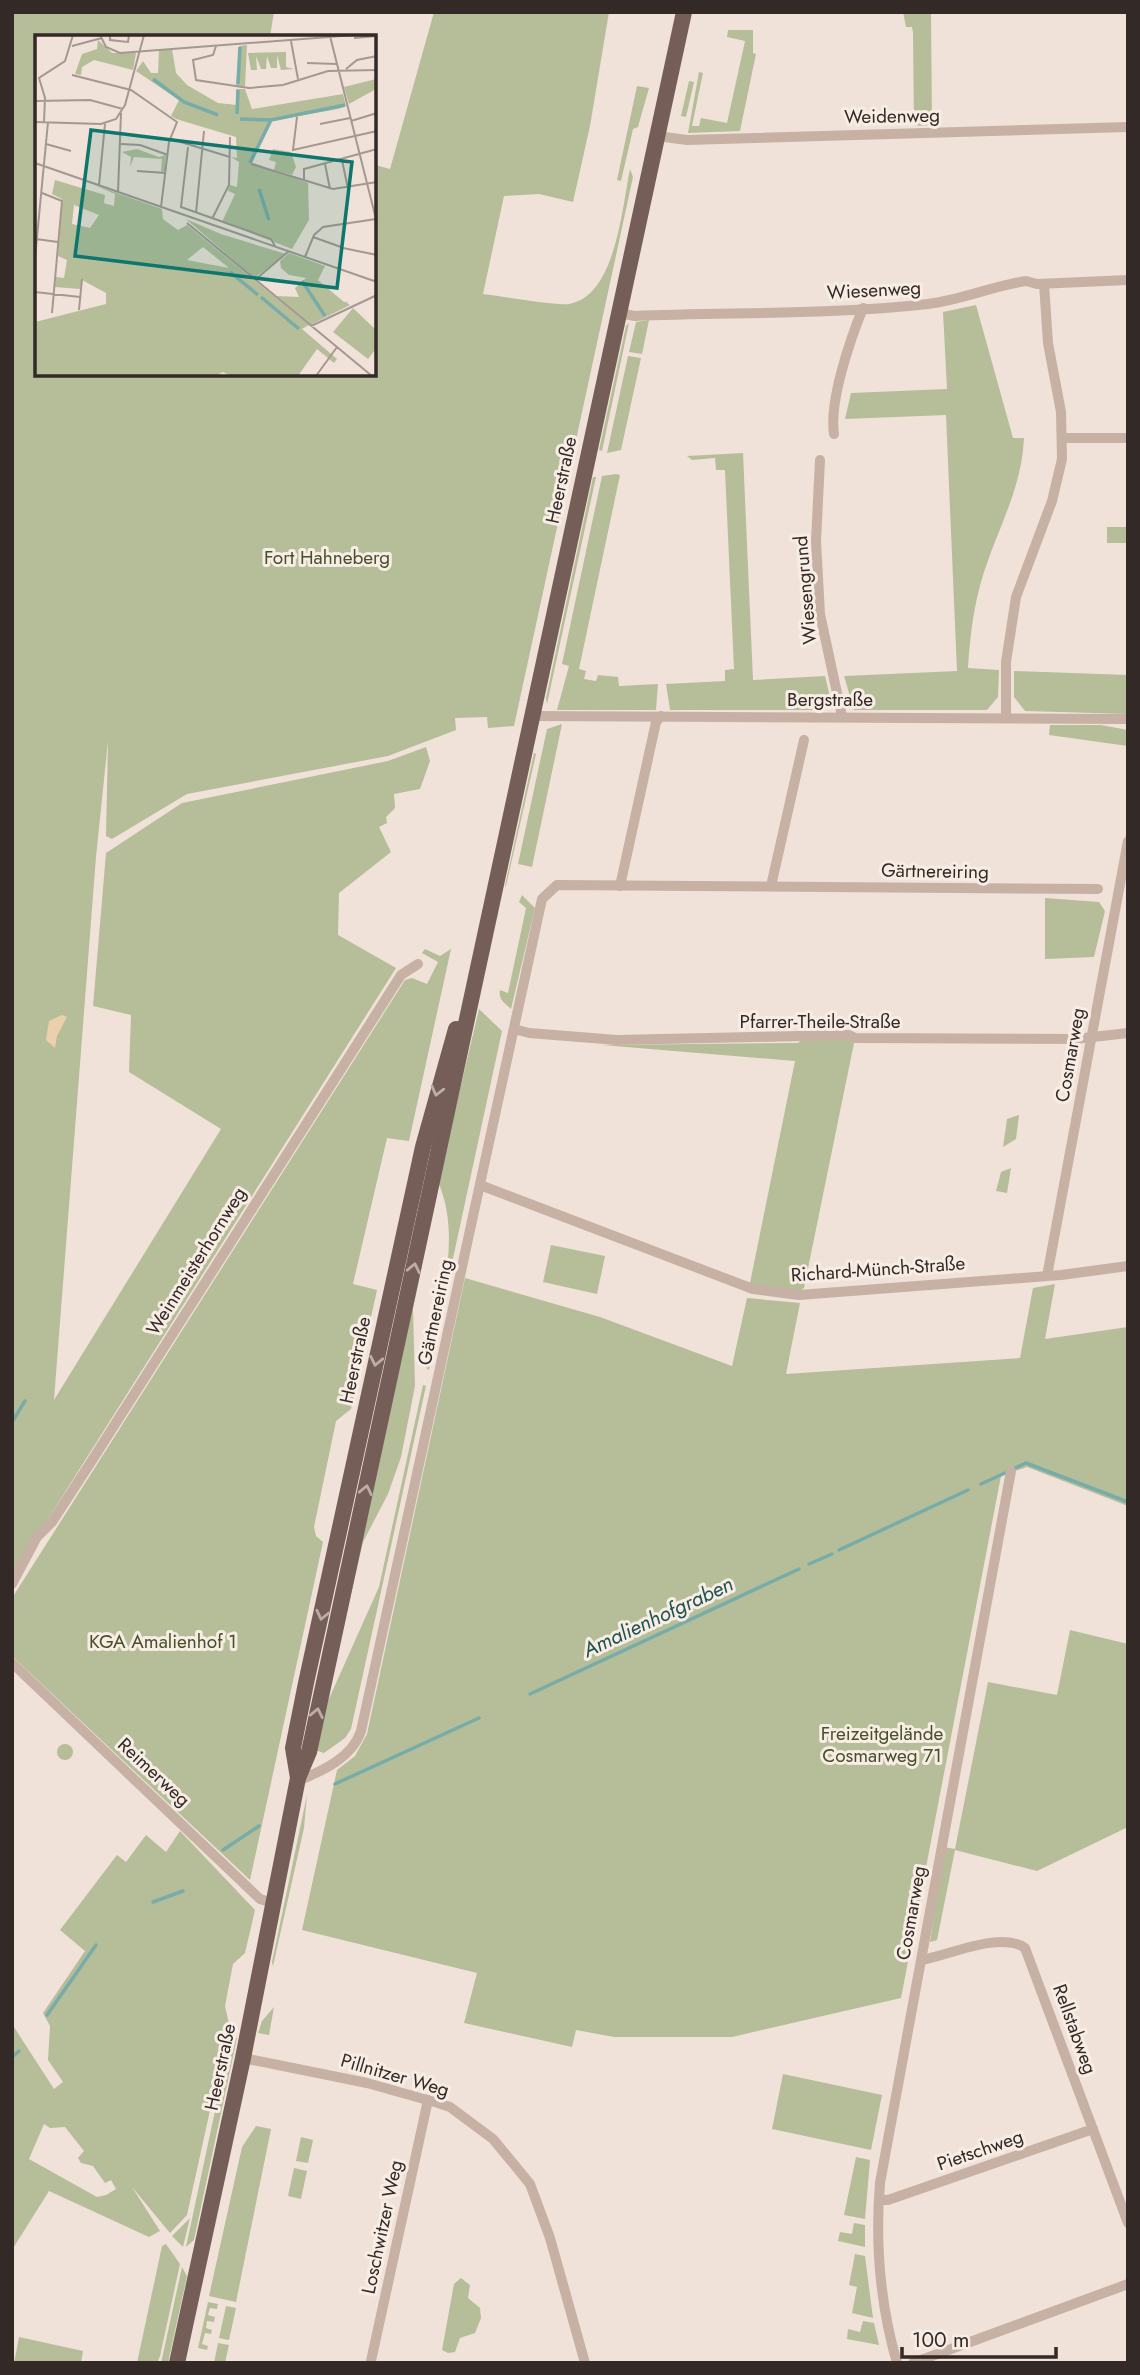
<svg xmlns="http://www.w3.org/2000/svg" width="1140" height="2375" viewBox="0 0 1140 2375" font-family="Jost,sans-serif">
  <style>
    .green { fill: #b5be99; fill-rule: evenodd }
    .sand { fill: #ebd0ae }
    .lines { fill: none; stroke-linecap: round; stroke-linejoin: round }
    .stream { stroke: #78aca9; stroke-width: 3.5 }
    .street { stroke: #c7b1a4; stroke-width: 10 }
    .primary { stroke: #755e57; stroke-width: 16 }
    .oneway { stroke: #bdada5 }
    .labels { text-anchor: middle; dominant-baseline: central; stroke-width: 6; stroke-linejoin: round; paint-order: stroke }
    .street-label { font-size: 19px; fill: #332926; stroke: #f8ede4 }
    .park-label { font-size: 19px; fill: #46502a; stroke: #f8ede4 }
    .water-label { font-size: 21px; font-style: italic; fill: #1d5351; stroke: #f8ede4 }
    .inset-river { fill: none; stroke: #78aca9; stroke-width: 3.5 }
    .inset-road { fill: none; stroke: #a49891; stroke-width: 2 }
    .view { fill: #0f766e; fill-opacity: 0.15; stroke: #0f766e; stroke-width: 3.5 }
    .inset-edge { fill: none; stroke: #332926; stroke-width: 3.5 }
  </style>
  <rect width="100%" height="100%" fill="#f0e2d8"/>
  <!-- green -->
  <g class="green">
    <path d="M12,12H274L270,37H37V374H374L375,165L390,169L434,12H609L590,126L573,202L539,194L504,196L483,294C501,296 554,306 569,304C616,296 622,207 630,169L633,177L514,726L488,728L487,717L455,718L456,730L388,756L187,794L112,839L106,836L108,741L96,857L54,1400L221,1129L129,1072L131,1015L93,1006L106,853L182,803L388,761L426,747L430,761L420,789L394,794L395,808L386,817L387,823L379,827L391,852L339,893L338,935L396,968L12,1576Z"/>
    <polygon points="903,12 931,12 932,125 914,126 913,33 912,27 906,27"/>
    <polygon points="728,30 753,30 753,53 756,54 740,131 688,133 699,72 703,73 692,126 699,126 701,118 727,123 745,41 727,37"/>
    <polygon points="689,81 694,82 686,117 681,116"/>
    <polygon points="637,86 649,88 638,127 633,129 621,181 617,180"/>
    <path d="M976,305L1013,438H1024C1022,487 999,526 984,572C974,603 970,635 968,668L999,670L998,697L987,710H854L844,676L957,671L946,415L845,419L851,393L947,389L943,312Z"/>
    <polygon points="649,320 642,354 629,352 636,322"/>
    <polygon points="629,323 602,451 599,450 626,326"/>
    <polygon points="628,356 641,358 621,450 607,453"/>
    <polygon points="743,453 753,680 825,676 831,701 823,710 670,710 666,684 725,681 725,670 734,669 725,470 716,470 715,458 692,460 687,456"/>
    <polygon points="616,474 620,475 579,669 586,671 584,679 596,681 598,675 618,677 619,686 658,684 656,710 557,710 569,666 562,664 602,476"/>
    <polygon points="593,477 596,477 547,704 546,698"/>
    <rect x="1107" y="527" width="21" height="16"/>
    <polygon points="1014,671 1128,675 1128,714 1025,711 1014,697"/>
    <polygon points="562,724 532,867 518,864 547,729"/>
    <polygon points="1050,725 1101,725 1128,730 1128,746 1049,735"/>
    <polygon points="534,753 536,754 506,886 505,886"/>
    <path d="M522,895L535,908L511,1009C505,1003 498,1000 500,990L508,993L526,908L519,902Z"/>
    <polygon points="1045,898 1099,902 1105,911 1094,957 1045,959"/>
    <polygon points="425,949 440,956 451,949 409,1141 387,1138 353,1284 377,1290 351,1409 336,1421 314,1527 316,1536 323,1542 250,1880 12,1656 12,1598 405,980 412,978 427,984 438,962 422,953"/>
    <path d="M479,1009L502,1031L429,1370L426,1368C439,1311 463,1237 438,1182Z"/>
    <polygon points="851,1039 854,1043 804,1288 800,1291 752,1286 750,1283 795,1061 602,1045 798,1043 802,1040"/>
    <polygon points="1019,1115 1016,1139 1003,1147 1007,1119"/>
    <polygon points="1011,1168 1007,1193 996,1191 1001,1172"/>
    <polygon points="435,1203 413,1308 415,1386 401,1457 388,1494 363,1542 338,1651"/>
    <polygon points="551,1245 605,1256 597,1294 543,1282"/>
    <polygon points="465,1278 600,1317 732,1366 747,1298 800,1303 786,1374 1020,1358 1033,1288 1055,1284 1045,1339 1128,1327 1128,1506 1027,1467 1001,1476 901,1998 732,2037 614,2037 576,2030 572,2047 464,2023 477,1973 302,1930 337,1770 355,1756 367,1734"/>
    <polygon points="423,1385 426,1386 351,1729 345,1738 324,1753 315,1750 328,1701 379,1587"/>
    <polygon points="1070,1630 1128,1644 1128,1827 1037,1871 955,1850 937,1940 930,1942 944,1847 955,1849 988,1682 1057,1695"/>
    <circle cx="65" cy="1752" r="8"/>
    <polygon points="307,1795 304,1828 273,1966 272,1962"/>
    <path d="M180,1831L255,1910L245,1953L233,1964L225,2006L229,2024L187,2215L170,2233L132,2187L160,2231L149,2237L49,2191L12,2250V2024L54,2089L63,2082L48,2060L50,2026L43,2013L85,1951L60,1930L117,1855L126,1862L146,1835L166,1852ZM44,2124L50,2128L65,2127L84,2151L78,2158L81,2163L93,2166L105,2183L111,2180L116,2189L106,2195L97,2197L29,2159Z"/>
    <polygon points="274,2007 269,2035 258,2033 262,2021"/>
    <polygon points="231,2036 237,2038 194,2240 186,2247"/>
    <polygon points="783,2074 882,2095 871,2150 772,2129"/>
    <polygon points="256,2126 271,2129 236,2302 209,2296 242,2147"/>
    <polygon points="301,2137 313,2140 308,2163 296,2161"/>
    <polygon points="856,2157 870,2160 865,2219 844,2215"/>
    <polygon points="294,2168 307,2171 301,2199 288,2196"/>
    <polygon points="190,2218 183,2247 172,2236"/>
    <polygon points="854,2223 865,2225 865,2247 838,2241 840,2232 852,2234"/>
    <polygon points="166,2244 180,2264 160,2356 157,2363 137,2363 162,2246"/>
    <polygon points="855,2254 865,2256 873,2318 852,2313 857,2287 849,2285"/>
    <polygon points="182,2267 187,2276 168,2363 161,2363"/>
    <polygon points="461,2278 470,2285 468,2298 480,2308 481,2318 475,2333 460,2338 455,2352 448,2353 442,2350 454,2284"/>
    <polygon points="208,2302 218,2304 217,2309 210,2308 208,2315 215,2317 214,2322 207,2321 206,2328 212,2330 211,2334 205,2333 202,2344 208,2346 207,2350 198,2348"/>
    <polygon points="226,2306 236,2308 229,2340 219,2338"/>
    <polygon points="863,2321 874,2323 879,2345 847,2339 848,2329 860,2332"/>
    <polygon points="19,2337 83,2351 81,2363 14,2363"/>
    <polygon points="218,2343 229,2345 225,2363 214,2363"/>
  </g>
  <!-- sand -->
  <polygon class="sand" points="62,1015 67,1017 57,1036 55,1048 46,1040 49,1021"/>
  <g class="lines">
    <!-- stream -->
    <g class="stream">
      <polyline points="12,1422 25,1401"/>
      <polyline points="1015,1468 1026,1463 1128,1502"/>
      <polyline points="981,1484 1005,1473"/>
      <polyline points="839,1550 968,1490"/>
      <polyline points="809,1564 832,1554"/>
      <polyline points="530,1694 799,1569"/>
      <polyline points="335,1784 479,1718"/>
      <polyline points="223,1850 259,1826"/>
      <polyline points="153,1902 183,1891"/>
      <polyline points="47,2015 96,1945"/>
      <polyline points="12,2057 19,2051"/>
    </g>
    <!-- street -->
    <g class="street">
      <polyline points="657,136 687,140 1128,127"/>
      <path d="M619,313L635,316C732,312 831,315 928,304C961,300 993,286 1026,281L1037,284L1128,280"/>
      <path d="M834,434C829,401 850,340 863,308"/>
      <polyline points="1062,438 1128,438"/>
      <polyline points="820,460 816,541 820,614 842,716"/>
      <polyline points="532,716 1128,719"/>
      <polyline points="1006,717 1006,662 1016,597 1052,501 1062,459 1061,412 1048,343 1044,284"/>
      <polyline points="620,886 656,722 661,716"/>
      <polyline points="771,886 804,740"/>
      <polyline points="514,1029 529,1033 617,1040 849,1035 855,1038 1075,1039 1128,1033"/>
      <polyline points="480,1185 753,1289 799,1295 1061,1275 1128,1266"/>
      <polyline points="1047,1276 1128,841"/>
      <polyline points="12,1584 37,1537 52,1522 91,1462 401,975 418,964"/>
      <polyline points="12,1663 260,1899 273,1903"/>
      <path d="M298,1781C322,1771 352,1758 361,1731L542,899L557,885L1098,889"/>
      <path d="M922,1960C949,1955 1001,1931 1025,1948L1128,2223"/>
      <polyline points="243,2058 367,2083 438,2103 450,2107 493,2139 530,2184 550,2238 585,2363"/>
      <polyline points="879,2200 888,2200 1093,2129"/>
      <polyline points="371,2361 428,2100"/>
      <path d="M897,2363C880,2304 875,2244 880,2183L1011,1471"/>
      <polyline points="913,2363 1128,2284"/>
    </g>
    <!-- primary -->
    <g class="primary">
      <polyline points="298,1778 293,1748 306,1683 423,1147 456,1029"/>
      <polyline points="177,2363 243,2058 298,1778 309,1752 684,12"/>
    </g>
  </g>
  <!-- one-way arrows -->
  <defs><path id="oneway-chevron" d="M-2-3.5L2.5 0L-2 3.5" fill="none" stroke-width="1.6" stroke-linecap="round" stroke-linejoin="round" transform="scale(1.75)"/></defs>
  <g class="oneway">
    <use href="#oneway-chevron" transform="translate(437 1091) rotate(105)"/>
    <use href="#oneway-chevron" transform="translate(414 1268) rotate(-78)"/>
    <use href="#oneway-chevron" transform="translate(376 1361) rotate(102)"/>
    <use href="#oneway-chevron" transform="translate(366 1490) rotate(-78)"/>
    <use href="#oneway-chevron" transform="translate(322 1615) rotate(103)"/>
    <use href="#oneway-chevron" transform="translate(317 1713) rotate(-78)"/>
  </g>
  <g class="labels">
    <!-- street labels -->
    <g class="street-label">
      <text transform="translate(892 116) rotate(-1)">Weidenweg</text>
      <text transform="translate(874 290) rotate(-3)">Wiesenweg</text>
      <text transform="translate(561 480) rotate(-78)">Heerstraße</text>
      <text transform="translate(805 590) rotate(-95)">Wiesengrund</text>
      <text x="830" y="699">Bergstraße</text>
      <text transform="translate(935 871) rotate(1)">Gärtnereiring</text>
      <text x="820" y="1021">Pfarrer-Theile-Straße</text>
      <text transform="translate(1070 1055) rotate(-80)">Cosmarweg</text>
      <text transform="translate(196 1261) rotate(-58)">Weinmeisterhornweg</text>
      <text transform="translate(878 1269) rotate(-4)">Richard-Münch-Straße</text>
      <text transform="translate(435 1312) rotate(-78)">Gärtnereiring</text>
      <text transform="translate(355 1360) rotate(-78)">Heerstraße</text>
      <text transform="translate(154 1772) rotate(43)">Reimerweg</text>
      <text transform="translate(911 1913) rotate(-80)">Cosmarweg</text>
      <text transform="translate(1075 2029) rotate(70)">Rellstabweg</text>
      <text transform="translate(220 2067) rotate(-78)">Heerstraße</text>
      <text transform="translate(395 2075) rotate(16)">Pillnitzer Weg</text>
      <text transform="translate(980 2150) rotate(-19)">Pietschweg</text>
      <text transform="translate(382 2227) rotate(-78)">Loschwitzer Weg</text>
    </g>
    <!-- park labels -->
    <g class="park-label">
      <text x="327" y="557">Fort Hahneberg</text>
      <text x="163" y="1641">KGA Amalienhof 1</text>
      <text x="882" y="1733">Freizeitgelände<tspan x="882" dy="22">Cosmarweg 71</tspan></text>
    </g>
    <!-- water labels -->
    <g class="water-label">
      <text transform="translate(658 1617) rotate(-25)">Amalienhofgraben</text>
    </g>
  </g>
  <!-- overview -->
  <g transform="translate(35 35)">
    <rect width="341" height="341" fill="#f0e2d8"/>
    <path d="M63,5L77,18H101L98,35L59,25L47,32L46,40L40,39L47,19L62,14ZM212,10L210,51H201L204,11ZM137,14L141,38L152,50L183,68L202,70L201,54H210L217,74L308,59L311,71L303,74L236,86L216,127L273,148L274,185L257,214L187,187L200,159L193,156L195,150L202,152L204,127L196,122L202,123L201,102L141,84L136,81L144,65L101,36L108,26L116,38H123L124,15ZM251,17V32L259,34L246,35L242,20V33H236L232,21L231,34H226L221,21L222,35H216L213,18ZM341,44V54L314,69L309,52ZM102,114L124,122L131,120L130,136L126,137L127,124L99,122L95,132L96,122L87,117ZM238,114L256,117L261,132L257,140L239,135L241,127L234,125ZM20,145L70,160L69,168L79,171L80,159L59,150L127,174L128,184L143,195L152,190L274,290L267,294L302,324L299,328L282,314L263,341H196L188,337L180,341H0V287L71,269V258L47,245L45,254L20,252L21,242L29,243L32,225L23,221L27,164L17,159ZM39,170L64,180L55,193L37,189ZM168,212L194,233L152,225ZM151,184L186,199L251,219L219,243ZM254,218L290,231L283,245L309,267L316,266L311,267L315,270L275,290L242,261L264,262L260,253L271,243L254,240L246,233L245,226ZM318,273L341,295L340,315L333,324L298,297Z" fill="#b5be99" fill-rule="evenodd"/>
    <path class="inset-river" d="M118,44L149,67L183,80M203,49L205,12M202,79L203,55M205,84L236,85L310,70M215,128L236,85M224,154L234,185M195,237L223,260M267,246L290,281M226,262L264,294"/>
    <path class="inset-road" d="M65,0L71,12L85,18L320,0M75,0V5L93,7L94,0M295,1L342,188M319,3L342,1M256,6L263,44M37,11L67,3M181,11L178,20L158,25L161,45L214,53L248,50L293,36L342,35M272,28L302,29M311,34L322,25L342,21M37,40L96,55L142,87L134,107L126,172M0,66L55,65L88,74M262,82L258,115L342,96M316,86L342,78M0,87L66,89L81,84L90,70L109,0M9,87L10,63L4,43L30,26L38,0M285,89L315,83M136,104L195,122M11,109L36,116M86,109L105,110L133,120M153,112L146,172L236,204L240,211M307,125L313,154M0,128L342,247M216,129L298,154L342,147M290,129L295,154M102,136L131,138M269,146V134L342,114M64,150L70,89M83,157L86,78M7,158L27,166L17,278M161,178L169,96M177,184L194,150L195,102M152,188L337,341M278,202L306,212M1,204L23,207M308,213L342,220M270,222L279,200L288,192L341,184M0,223L13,87M221,244L254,216M0,257L45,262M44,275L47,244M276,291L342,260M281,341L302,312"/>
    <path class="view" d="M56,95L317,127L302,253L40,221Z"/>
    <rect width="341" height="341" class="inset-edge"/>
  </g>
  <!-- border -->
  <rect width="1140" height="2375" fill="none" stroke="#332926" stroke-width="28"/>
  <!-- scale -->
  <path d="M902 2347v10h154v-10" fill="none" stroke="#332926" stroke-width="3.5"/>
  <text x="912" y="2347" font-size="21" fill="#332926" stroke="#f8ede4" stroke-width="5" paint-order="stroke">100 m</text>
</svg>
